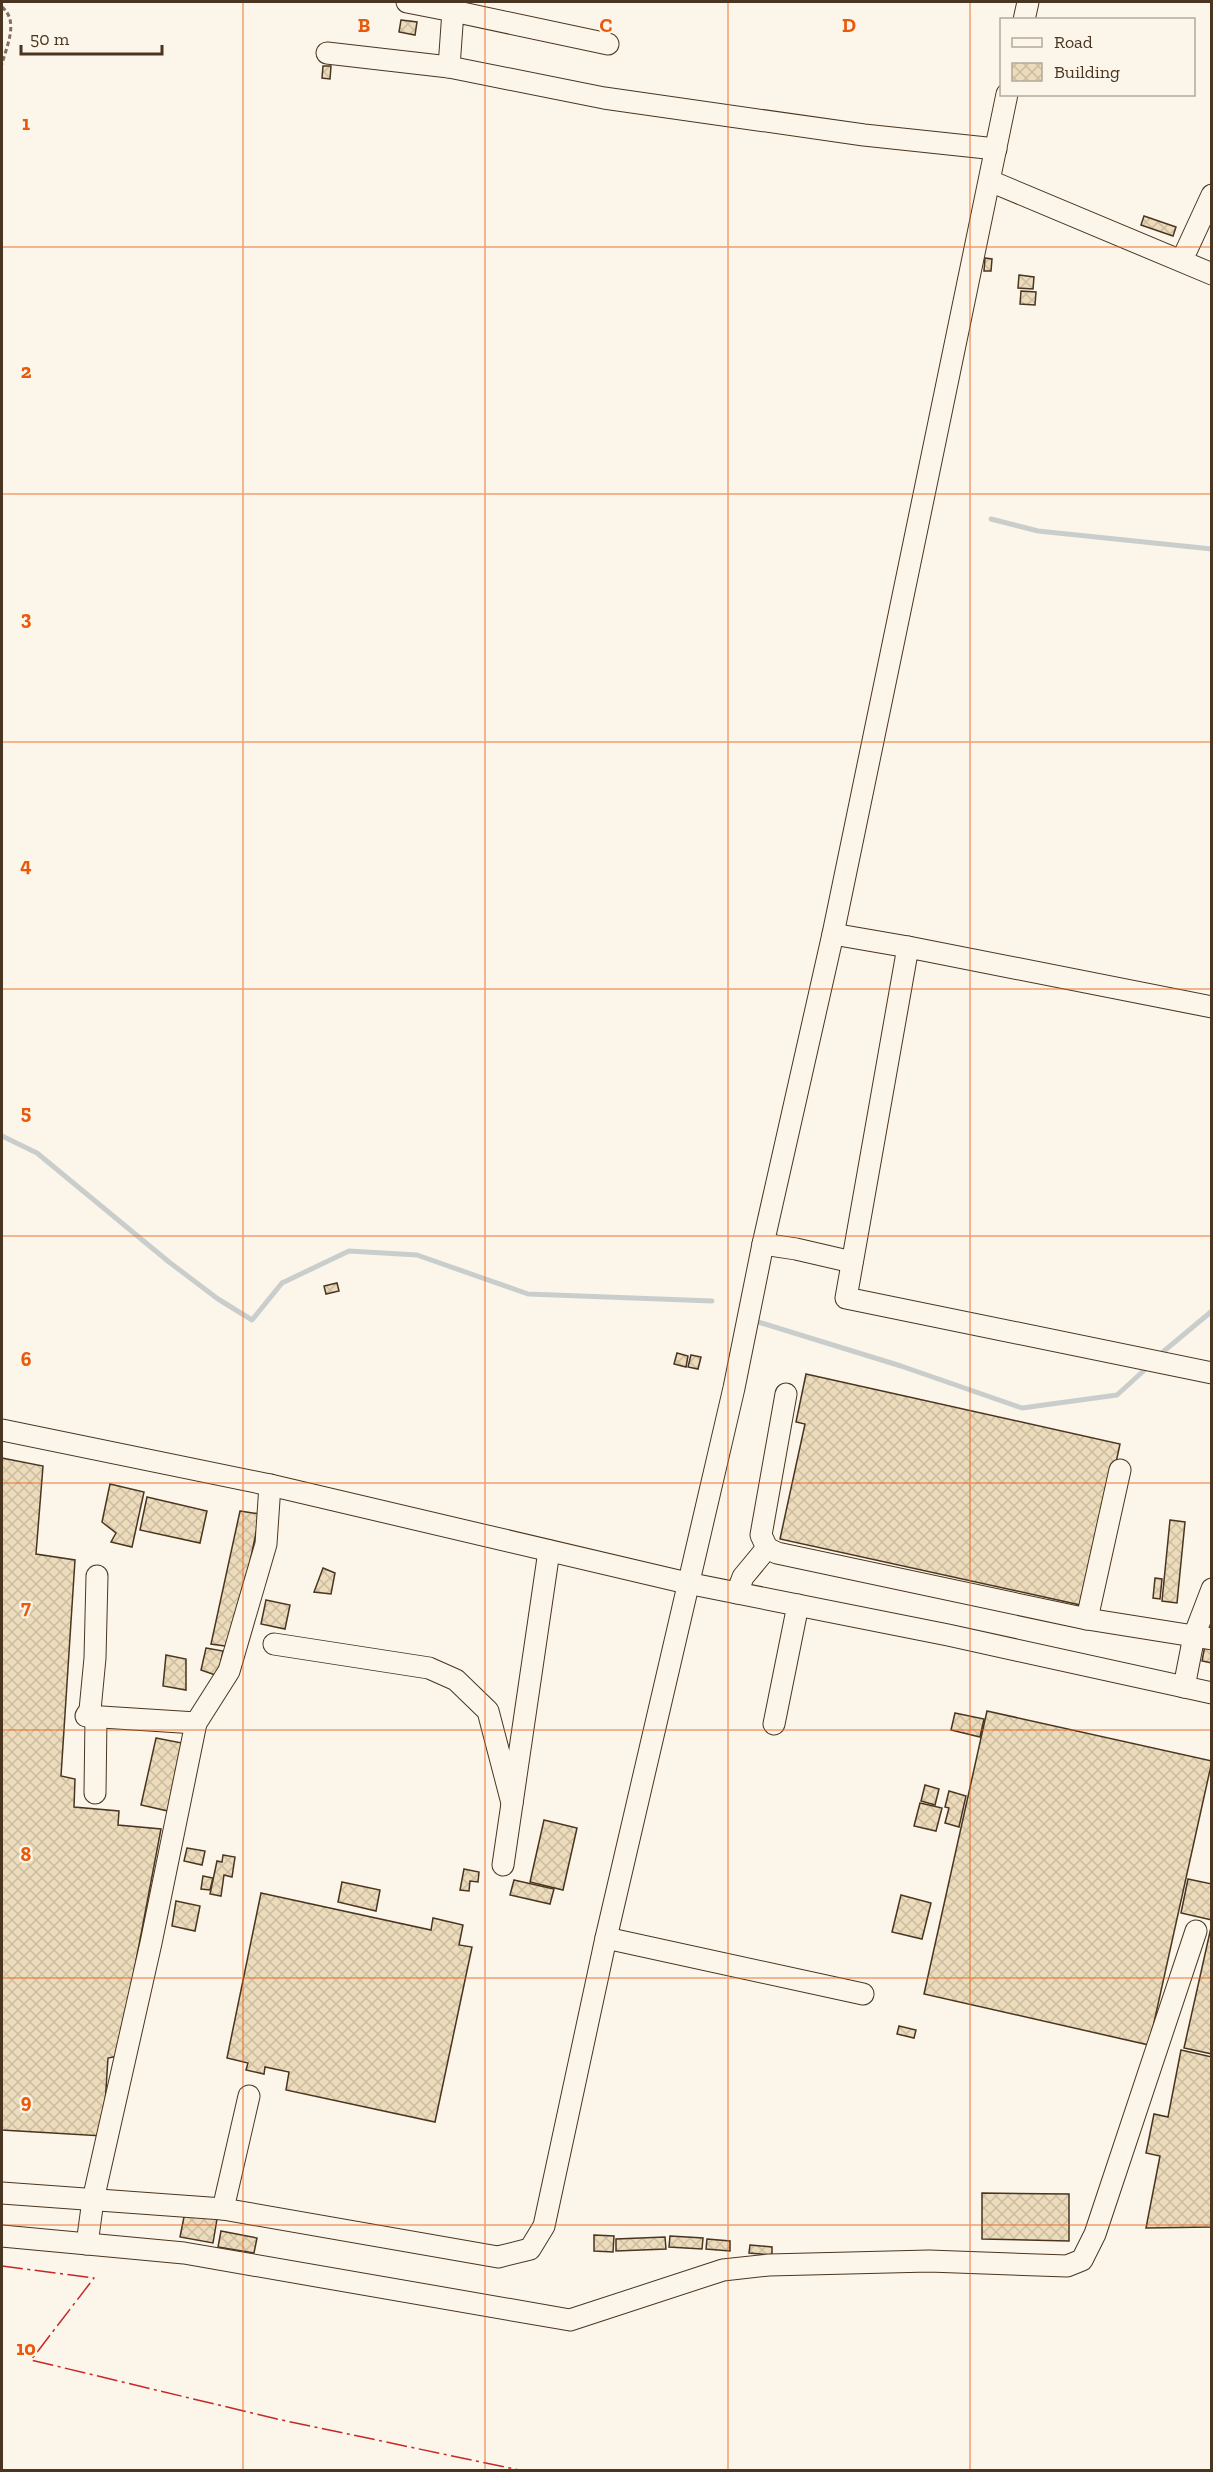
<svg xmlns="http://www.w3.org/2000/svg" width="1213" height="2472" viewBox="0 0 1213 2472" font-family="'Zilla Slab',serif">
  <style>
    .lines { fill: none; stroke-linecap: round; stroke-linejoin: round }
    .stream { stroke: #c9cecd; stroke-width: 5 }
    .building { fill: url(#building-cross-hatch); stroke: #4a3520; stroke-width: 1.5 }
    .minor-casing { stroke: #4a3520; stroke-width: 23 }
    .path { stroke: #7f6f5c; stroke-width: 3; stroke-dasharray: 4.5 3; stroke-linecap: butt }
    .minor { stroke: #fbf6e9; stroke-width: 21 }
    .power { stroke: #c62828; stroke-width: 1.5; stroke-dasharray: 21 4.5 3 4.5; stroke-linecap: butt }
    .grid { fill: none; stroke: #e8590c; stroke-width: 1.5; stroke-opacity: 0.55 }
    .grid-label { font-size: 20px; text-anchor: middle; font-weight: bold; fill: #e8590c; stroke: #fbf6e9; stroke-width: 4.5; stroke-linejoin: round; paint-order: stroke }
  </style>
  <defs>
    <pattern id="building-cross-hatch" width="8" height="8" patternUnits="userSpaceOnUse" patternTransform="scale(1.5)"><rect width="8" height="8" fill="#ecdcbc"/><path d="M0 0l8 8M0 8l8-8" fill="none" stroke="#ccbda1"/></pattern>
  </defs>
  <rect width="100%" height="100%" fill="#fbf6e9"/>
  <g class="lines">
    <!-- stream -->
    <g class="stream">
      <polyline points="991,519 1038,531 1212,549"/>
      <polyline points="2,1136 37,1153 169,1262 218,1299 252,1320 282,1283 349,1251 417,1255 528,1294 712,1301"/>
      <polyline points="755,1321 901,1366 1022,1408 1117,1395 1150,1365"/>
      <polyline points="1158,1356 1212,1311"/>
    </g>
  </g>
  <!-- building -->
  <g class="building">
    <polygon points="401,20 417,22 415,35 399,32"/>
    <polygon points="323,66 331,66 330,79 322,78"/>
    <polygon points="1144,216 1176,227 1173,236 1141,225"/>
    <polygon points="985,258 992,259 991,271 984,271"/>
    <polygon points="1019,275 1034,277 1033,289 1018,288"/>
    <polygon points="1021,291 1036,292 1035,305 1020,304"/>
    <polygon points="337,1283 339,1291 326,1294 324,1286"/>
    <polygon points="677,1353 688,1356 686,1367 674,1364"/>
    <polygon points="691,1355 701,1357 698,1369 688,1367"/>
    <polygon points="806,1374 1120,1444 1085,1606 780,1539 805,1424 796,1422"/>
    <polygon points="2,1458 43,1466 36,1554 75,1560 61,1776 75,1779 74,1807 119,1811 118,1825 161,1829 118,2056 108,2058 103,2136 2,2130"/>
    <polygon points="110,1484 144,1492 132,1547 111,1542 116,1533 102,1522"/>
    <polygon points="147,1497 207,1511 200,1543 140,1530"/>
    <polygon points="240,1511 260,1514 232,1647 211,1644"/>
    <polygon points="1170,1520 1185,1522 1177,1603 1162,1601"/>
    <polygon points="323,1568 335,1573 331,1594 314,1592"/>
    <polygon points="1155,1578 1162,1579 1160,1599 1153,1598"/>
    <polygon points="266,1600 290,1605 285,1629 261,1624"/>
    <polygon points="1206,1640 1212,1641 1212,1663 1202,1661"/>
    <polygon points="206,1648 223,1651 218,1676 201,1670"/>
    <polygon points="166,1655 186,1659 186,1690 163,1686"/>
    <polygon points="987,1711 1212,1761 1149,2045 924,1994"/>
    <polygon points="955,1713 984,1719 980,1737 951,1730"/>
    <polygon points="156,1738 182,1743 168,1811 141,1805"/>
    <polygon points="925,1785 939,1789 935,1805 921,1801"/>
    <polygon points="949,1791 966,1796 959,1827 945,1823 949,1808 945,1807"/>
    <polygon points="920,1803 942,1808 936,1831 914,1826"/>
    <polygon points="544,1820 577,1828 563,1890 530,1882"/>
    <polygon points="187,1848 205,1851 202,1865 184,1861"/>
    <polygon points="223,1855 235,1857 232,1877 224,1875 221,1896 210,1894 217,1861 222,1862"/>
    <polygon points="464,1869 479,1872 478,1882 470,1881 469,1891 460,1890"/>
    <polygon points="203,1876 213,1878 210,1890 201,1889"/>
    <polygon points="1188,1879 1212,1884 1212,1920 1181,1913"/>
    <polygon points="514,1880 554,1889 550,1904 510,1895"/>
    <polygon points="342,1882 380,1890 376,1911 338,1902"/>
    <polygon points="261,1893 431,1930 433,1918 463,1925 459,1945 472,1947 435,2122 286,2090 289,2072 265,2067 264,2074 246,2070 248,2063 227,2058"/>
    <polygon points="901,1895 931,1903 922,1939 892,1932"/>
    <polygon points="176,1901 200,1906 195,1931 172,1926"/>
    <polygon points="1212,1923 1212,2054 1184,2048"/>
    <polygon points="899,2026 916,2030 914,2038 897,2034"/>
    <polygon points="1181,2050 1212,2057 1212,2227 1146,2228 1160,2156 1146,2153 1154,2114 1168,2117"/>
    <polygon points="982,2193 1069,2194 1069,2241 982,2239"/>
    <polygon points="185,2212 217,2219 213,2243 180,2237"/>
    <polygon points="221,2231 257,2238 254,2253 218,2247"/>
    <polygon points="594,2235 614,2236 613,2252 594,2251"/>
    <polygon points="670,2236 703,2238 702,2249 669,2247"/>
    <polygon points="665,2237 666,2249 616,2251 616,2239"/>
    <polygon points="707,2239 730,2241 730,2251 706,2249"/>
    <polygon points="750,2245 772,2247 772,2255 749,2253"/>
  </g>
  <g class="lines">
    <defs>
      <g id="minor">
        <polyline points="407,2 453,11"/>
        <polyline points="1024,20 1028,2"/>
        <polyline points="327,53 449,67 604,98 864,135 996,149"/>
        <polyline points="449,67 453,11 608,44"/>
        <polyline points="990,181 1212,274"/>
        <polyline points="1182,260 1212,195"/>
        <polyline points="833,934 908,947"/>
        <polyline points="1212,1007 908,947 846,1298 1212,1373"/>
        <polyline points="763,1244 796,1249 852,1262"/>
        <polyline points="786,1394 761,1535 767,1548 777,1553 1087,1619 1212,1639"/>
        <polyline points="2,1430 270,1485 687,1583 948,1635 1212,1693"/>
        <polyline points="97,1576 95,1658 90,1710 86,1716 196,1723"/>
        <polyline points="737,1593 743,1577 767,1548"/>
        <polyline points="1087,1619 1120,1470"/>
        <polyline points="274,1644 429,1668 456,1680 488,1711 512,1803"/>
        <polyline points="1184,1687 1194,1636 1212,1589"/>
        <polyline points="774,1724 798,1605"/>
        <polyline points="95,1793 96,1717"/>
        <polyline points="503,1865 549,1551"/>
        <polyline points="606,1938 863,1994"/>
        <polyline points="2,2193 223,2209 498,2257 530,2249 544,2226 606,1938 734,1388 763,1244 833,934 1007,94"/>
        <polyline points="223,2209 249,2096"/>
        <polyline points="2,2236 184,2253 570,2320 723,2270 769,2265 929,2261 1067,2266 1082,2260 1095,2234 1196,1931"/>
        <polyline points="87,2244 93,2200 151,1943 196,1723 229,1671 266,1544 270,1485"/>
      </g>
    </defs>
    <!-- minor casing -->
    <use href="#minor" class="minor-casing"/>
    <!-- path -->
    <path class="path" d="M2,7C19,21 7,45 2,64"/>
    <!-- minor -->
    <use href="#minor" class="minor"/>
    <!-- power -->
    <polyline class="power" points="2,2266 94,2278 31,2360 277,2419 519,2470"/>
  </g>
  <!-- grid -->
  <path class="grid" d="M243,2V2470M485,2V2470M728,2V2470M970,2V2470M2,247H1212M2,494H1212M2,742H1212M2,989H1212M2,1236H1212M2,1483H1212M2,1730H1212M2,1978H1212M2,2225H1212"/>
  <g class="grid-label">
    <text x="364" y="32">B</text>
    <text x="606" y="32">C</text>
    <text x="849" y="32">D</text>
    <text x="26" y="130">1</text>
    <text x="26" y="378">2</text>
    <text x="26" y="625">3</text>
    <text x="26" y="872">4</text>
    <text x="26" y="1119">5</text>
    <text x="26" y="1366">6</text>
    <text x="26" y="1614">7</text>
    <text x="26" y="1861">8</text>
    <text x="26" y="2108">9</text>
    <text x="26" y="2355">10</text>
  </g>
  <!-- border -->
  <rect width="1213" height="2472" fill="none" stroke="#4a3520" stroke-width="6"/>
  <!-- legend -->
  <rect x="1000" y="18" width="195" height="78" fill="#fbf6e9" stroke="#b4a999" stroke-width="1.5"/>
  <rect x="1012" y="38" width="30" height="9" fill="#fbf6e9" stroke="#b4a999" stroke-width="1.5"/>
  <text x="1054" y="48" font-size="18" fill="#4a3520">Road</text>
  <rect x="1012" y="63" width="30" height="18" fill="url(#building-cross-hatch)" stroke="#b4a999" stroke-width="1.5"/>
  <text x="1054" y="78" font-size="18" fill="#4a3520">Building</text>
  <!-- scale -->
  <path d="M21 45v9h141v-9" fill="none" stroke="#4a3520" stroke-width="3"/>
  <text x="30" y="45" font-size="18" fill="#4a3520" stroke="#fbf6e9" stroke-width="4.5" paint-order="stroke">50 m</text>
</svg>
